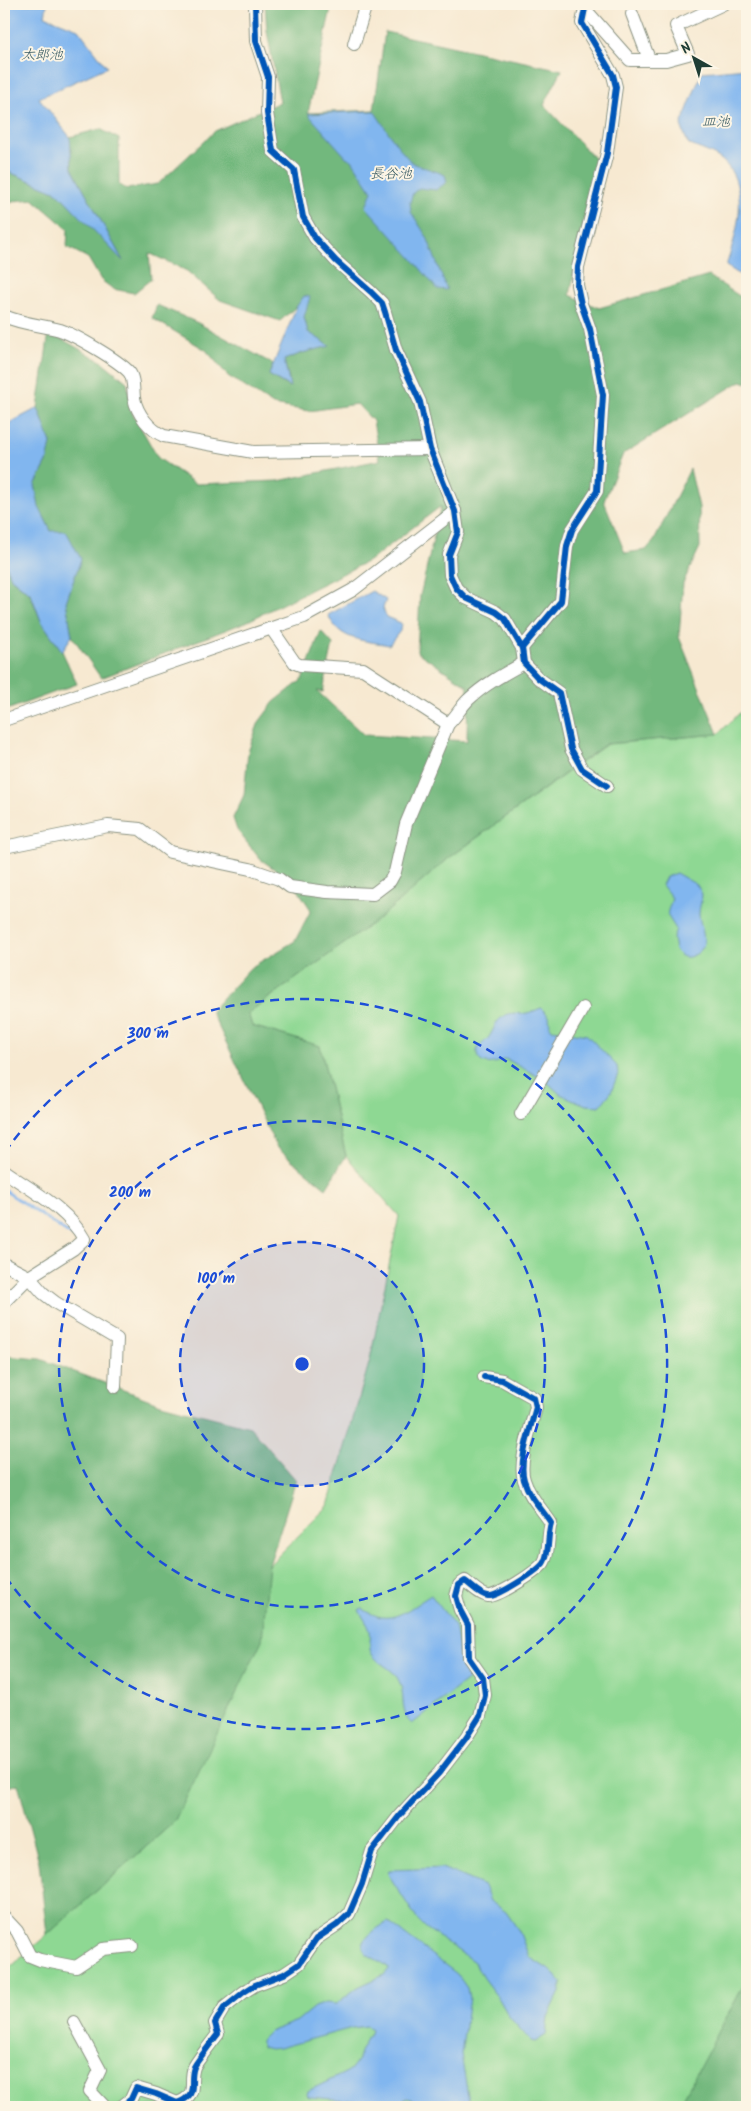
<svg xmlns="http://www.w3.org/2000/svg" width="751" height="2111" viewBox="0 0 751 2111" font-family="Kalam,'Klee One',sans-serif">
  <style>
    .green { fill: #8ed893; stroke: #568a64 }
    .forest { fill: #72b87d; stroke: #487a58 }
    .water { fill: #81b6ef; stroke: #507a92 }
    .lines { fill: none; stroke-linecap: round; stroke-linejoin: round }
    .stream { stroke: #81b6ef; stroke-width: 2.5 }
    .minor-casing { stroke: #8b9382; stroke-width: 14 }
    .minor { stroke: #fff; stroke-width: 12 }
    .cycleway-casing { stroke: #fcf5e5; stroke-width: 9 }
    .cycleway { stroke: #0057b8; stroke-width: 6 }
    .ring { fill: none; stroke: #1d4ed8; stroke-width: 2.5; stroke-dasharray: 9 6 }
    .labels { text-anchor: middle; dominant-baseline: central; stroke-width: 4; stroke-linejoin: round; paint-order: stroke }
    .water-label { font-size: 14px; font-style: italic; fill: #385b63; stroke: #fcf5e5 }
    .centre { fill: #1d4ed8; stroke: #fcf5e5; stroke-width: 2.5 }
    .ring-label { font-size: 15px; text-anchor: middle; font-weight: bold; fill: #1d4ed8; stroke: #fcf5e5; stroke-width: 4; stroke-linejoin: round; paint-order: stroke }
  </style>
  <rect width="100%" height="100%" fill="#fcf5e5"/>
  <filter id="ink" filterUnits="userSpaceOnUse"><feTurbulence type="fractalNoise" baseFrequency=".02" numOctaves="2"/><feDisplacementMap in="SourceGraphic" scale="10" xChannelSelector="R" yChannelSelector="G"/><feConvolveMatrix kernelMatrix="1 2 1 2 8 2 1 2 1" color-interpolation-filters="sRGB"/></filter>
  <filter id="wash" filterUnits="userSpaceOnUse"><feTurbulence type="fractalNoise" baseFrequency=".0096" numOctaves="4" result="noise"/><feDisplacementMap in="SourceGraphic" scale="20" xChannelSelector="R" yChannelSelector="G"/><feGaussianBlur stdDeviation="1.12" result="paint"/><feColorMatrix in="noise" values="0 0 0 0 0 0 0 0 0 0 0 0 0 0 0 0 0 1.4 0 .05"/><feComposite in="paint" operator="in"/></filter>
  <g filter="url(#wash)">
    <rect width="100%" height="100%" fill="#f7e9d1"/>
    <!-- green -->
    <polygon class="green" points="747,706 747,1904 743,1917 747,1930 747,2107 4,2107 4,1973 175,1821 269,1565 328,1506 370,1360 399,1216 346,1156 320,1046 252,1026 248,1013 381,917 449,858 607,744 718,734"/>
    <!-- forest -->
    <g class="forest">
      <polygon points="265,4 332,4 308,113 374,110 385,32 562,70 544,105 596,160 570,295 599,308 709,276 747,301 747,383 741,381 623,454 604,501 625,553 646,550 654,541 690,469 699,507 700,547 683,583 679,637 718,734 606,744 449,858 381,917 248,1013 252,1026 320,1046 346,1156 326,1188 277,1148 211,1011 250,968 295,941 311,910 293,882 260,859 237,830 233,818 244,795 248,752 259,722 274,702 302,680 321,631 333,644 323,692 317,691 364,735 467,741 468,686 417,652 420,596 441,506 372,559 246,622 101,678 72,636 66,602 81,559 51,531 39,507 35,485 47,462 51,443 38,408 49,332 101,361 127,382 132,412 158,458 196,484 278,481 380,460 373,421 357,404 309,411 273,405 228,376 206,350 152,318 157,305 198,323 273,364 269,375 289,387 289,379 284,360 302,353 329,346 308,332 304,317 304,297 297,306 280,321 220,300 187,271 149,253 151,279 134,293 113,289 101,280 88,258 67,247 68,229 33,199 13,201 4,210 4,161 9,172 57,192 122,259 72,168 70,137 100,129 119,139 119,185 127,189 158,184 215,131 280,102 267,31"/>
      <polygon points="4,560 11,578 30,594 41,621 62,651 77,684 4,711"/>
      <polygon points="4,1356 40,1359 161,1404 250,1427 296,1480 269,1565 262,1640 175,1821 47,1935 39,1862 18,1784 4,1788"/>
      <polygon points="747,1979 747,2107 680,2107 683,2098"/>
    </g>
    <!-- water -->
    <g class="water">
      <polygon points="4,4 47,4 45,16 78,29 107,67 39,98 70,137 72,168 123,261 57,192 9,172 4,161"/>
      <path d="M747,68V279L726,266C737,233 751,188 723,161C714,153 699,149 688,144L681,125L702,72Z"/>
      <path d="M374,111C382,122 404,159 415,164C424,168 434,170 445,175L447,182L436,190L419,188L413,193L410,202L411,212L427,237L447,290L437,289L411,257L366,207L372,191L352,160L346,157L308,114Z"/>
      <polygon points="304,296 310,297 304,317 308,332 330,346 302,353 284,360 290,387 269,375 297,306"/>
      <polygon points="38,408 51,443 47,462 35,485 39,507 51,531 66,531 81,559 66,602 72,636 62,651 41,621 31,594 11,578 4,560 4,426"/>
      <path d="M372,591L386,600L383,608L386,617L401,623L400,631L389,645C362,640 340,641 328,615Z"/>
      <path d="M676,873L697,885L702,894C702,901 699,907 699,914C700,929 713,948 692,956C685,959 680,956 675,950L673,938L676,929C664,910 667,917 672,898L662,885L666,877Z"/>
      <path d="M541,1008L549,1016L550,1026L552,1029L587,1035L617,1066L618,1074L611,1092L600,1106L586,1105L560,1094L546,1081L510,1061L505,1059C497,1064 477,1068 477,1052C477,1045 485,1043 489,1037C494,1030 495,1021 504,1016C512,1011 518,1015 527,1013C532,1012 536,1010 541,1008Z"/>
      <path d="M431,1595L455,1626L459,1646L460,1662L471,1677L412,1724C399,1713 406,1695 399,1681C394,1669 382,1666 374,1657C366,1648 372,1641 370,1631C368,1623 362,1617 359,1610L362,1608C391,1629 406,1610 431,1595Z"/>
      <polygon points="442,1868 484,1886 490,1901 506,1912 519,1931 529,1957 548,1969 562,1982 560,1992 548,2017 546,2035 535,2042 531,2041 510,2018 499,1999 483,1978 474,1962 426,1928 417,1919 388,1874 389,1870"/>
      <path d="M388,1922L457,1974L467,1988L469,1998L461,2054L470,2107L438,2106L416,2107L413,2100L407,2098L404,2100L398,2107H360L356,2101L309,2097L307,2095L308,2091L351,2070L357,2062L360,2052L370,2033L371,2029L367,2026L352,2028L279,2048L269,2049L261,2047V2040L269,2032L297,2021L314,2007L325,2003L336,2004L358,1987L384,1975L389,1969L388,1967C381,1961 373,1959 367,1954C353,1942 380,1926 388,1922Z"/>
    </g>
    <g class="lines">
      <!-- stream -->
      <polyline class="stream" points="4,1190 72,1236"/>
    </g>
  </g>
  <g filter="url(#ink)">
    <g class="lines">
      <defs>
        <g id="minor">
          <polyline points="255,4 256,41 268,77 267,113 273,151 294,170 303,217 315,238 336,261 371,292 382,303 385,312 396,350 420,402 430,449 455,511 458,532 449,555 450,575 456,588 466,598 496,612 505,619 522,648 524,663 538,678 559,693 571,749 582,769 607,786"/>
          <polyline points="584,8 630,60 666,60 688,54 676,26 723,4"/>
          <polyline points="632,14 649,59"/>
          <polyline points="354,44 366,4"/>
          <path d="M4,316C22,324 41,325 60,330C75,335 118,360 129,372C134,378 133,390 134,398C137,414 150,430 164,436L253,452L430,449"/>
          <polyline points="271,628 295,663 300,665 363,669 448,724"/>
          <polyline points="522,648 561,601 567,546 572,530 597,491 603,395 590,329 581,304 577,285 578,267 607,153 616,87 613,75 582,23 586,4"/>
          <polyline points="4,720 304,617 353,590 455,511"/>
          <path d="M4,847L108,826L140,829L170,852L250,869L279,879L290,887L327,892L373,894L390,881L395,872L406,824L448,724C456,717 460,708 468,700C485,684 504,674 524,663"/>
          <polyline points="521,1114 583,1008"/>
          <path d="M4,1171C32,1191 67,1208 84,1239L73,1249L29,1277L4,1302"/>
          <polyline points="4,1264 29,1277 43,1293 56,1303 117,1339 115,1387"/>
          <polyline points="4,1917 17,1931 30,1956 40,1960 76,1967 103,1949 132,1946"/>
          <polyline points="74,2022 100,2070 90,2091 105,2107"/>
          <path d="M121,2107L131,2099L136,2088L156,2094L177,2103C200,2095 188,2083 194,2067C195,2064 214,2039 218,2034L215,2023L224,2008L244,1992L255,1985L284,1974L299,1964L316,1939L337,1925L349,1914L362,1884L372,1851L400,1815L439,1773L466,1738L480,1716L485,1695L483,1678L469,1658L468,1625L460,1610L456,1596L459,1585L465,1581C472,1586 480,1595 488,1596C496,1598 540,1570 544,1562C550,1552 547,1535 551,1523C542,1509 529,1497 524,1480C518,1462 531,1427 536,1407L534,1398L502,1380L484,1377"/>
        </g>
      </defs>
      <!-- minor casing -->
      <use href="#minor" class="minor-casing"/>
      <!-- minor -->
      <use href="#minor" class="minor"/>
      <defs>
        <g id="cycleway">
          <polyline points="255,4 256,41 268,77 267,113 273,151 294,170 303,217 315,238 336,261 371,292 382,303 385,312 396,350 420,402 430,449 455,511 458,532 449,555 450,575 456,588 466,598 496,612 505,619 522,648 524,663 538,678 559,693 571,749 582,769 607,786"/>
          <polyline points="522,648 561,601 567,546 572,530 597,491 603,395 590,329 581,304 577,285 578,267 607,153 616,87 613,75 582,23 586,4"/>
          <path d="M121,2107L131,2099L136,2088L156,2094L177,2103C200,2095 188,2083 194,2067C195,2064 214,2039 218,2034L215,2023L224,2008L244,1992L255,1985L284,1974L299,1964L316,1939L337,1925L349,1914L362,1884L372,1851L400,1815L439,1773L466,1738L480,1716L485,1695L483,1678L469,1658L468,1625L460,1610L456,1596L459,1585L465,1581C472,1586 480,1595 488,1596C496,1598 540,1570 544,1562C550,1552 547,1535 551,1523C542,1509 529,1497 524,1480C518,1462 531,1427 536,1407L534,1398L502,1380L484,1377"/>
        </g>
      </defs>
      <!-- cycleway casing -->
      <use href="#cycleway" class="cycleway-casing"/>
      <!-- cycleway -->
      <use href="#cycleway" class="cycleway"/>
    </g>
  </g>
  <!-- distance rings -->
  <circle cx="302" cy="1364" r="122" fill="#1d4ed8" fill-opacity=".12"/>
  <g class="ring">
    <circle cx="302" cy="1364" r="122"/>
    <circle cx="302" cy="1364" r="243"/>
    <path d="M5 1152A365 365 0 1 1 5 1576"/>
  </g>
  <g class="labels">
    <!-- water labels -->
    <g class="water-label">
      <text x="42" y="55">太郎池</text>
      <text x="716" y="122">皿池</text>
      <text x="391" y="174">長谷池</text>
    </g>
  </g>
  <circle cx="302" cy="1364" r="8" class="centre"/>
  <g class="ring-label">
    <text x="148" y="1038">300 m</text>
    <text x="130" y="1197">200 m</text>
    <text x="216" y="1283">100 m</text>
  </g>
  <!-- margin -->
  <rect width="751" height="2111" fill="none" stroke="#fcf5e5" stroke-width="20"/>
  <!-- north arrow -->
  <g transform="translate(694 58) rotate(321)" stroke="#fcf5e5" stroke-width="4" paint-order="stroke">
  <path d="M0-4L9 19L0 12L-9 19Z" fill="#1f3d34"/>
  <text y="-8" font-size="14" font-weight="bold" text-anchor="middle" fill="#1f3d34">N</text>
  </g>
</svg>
